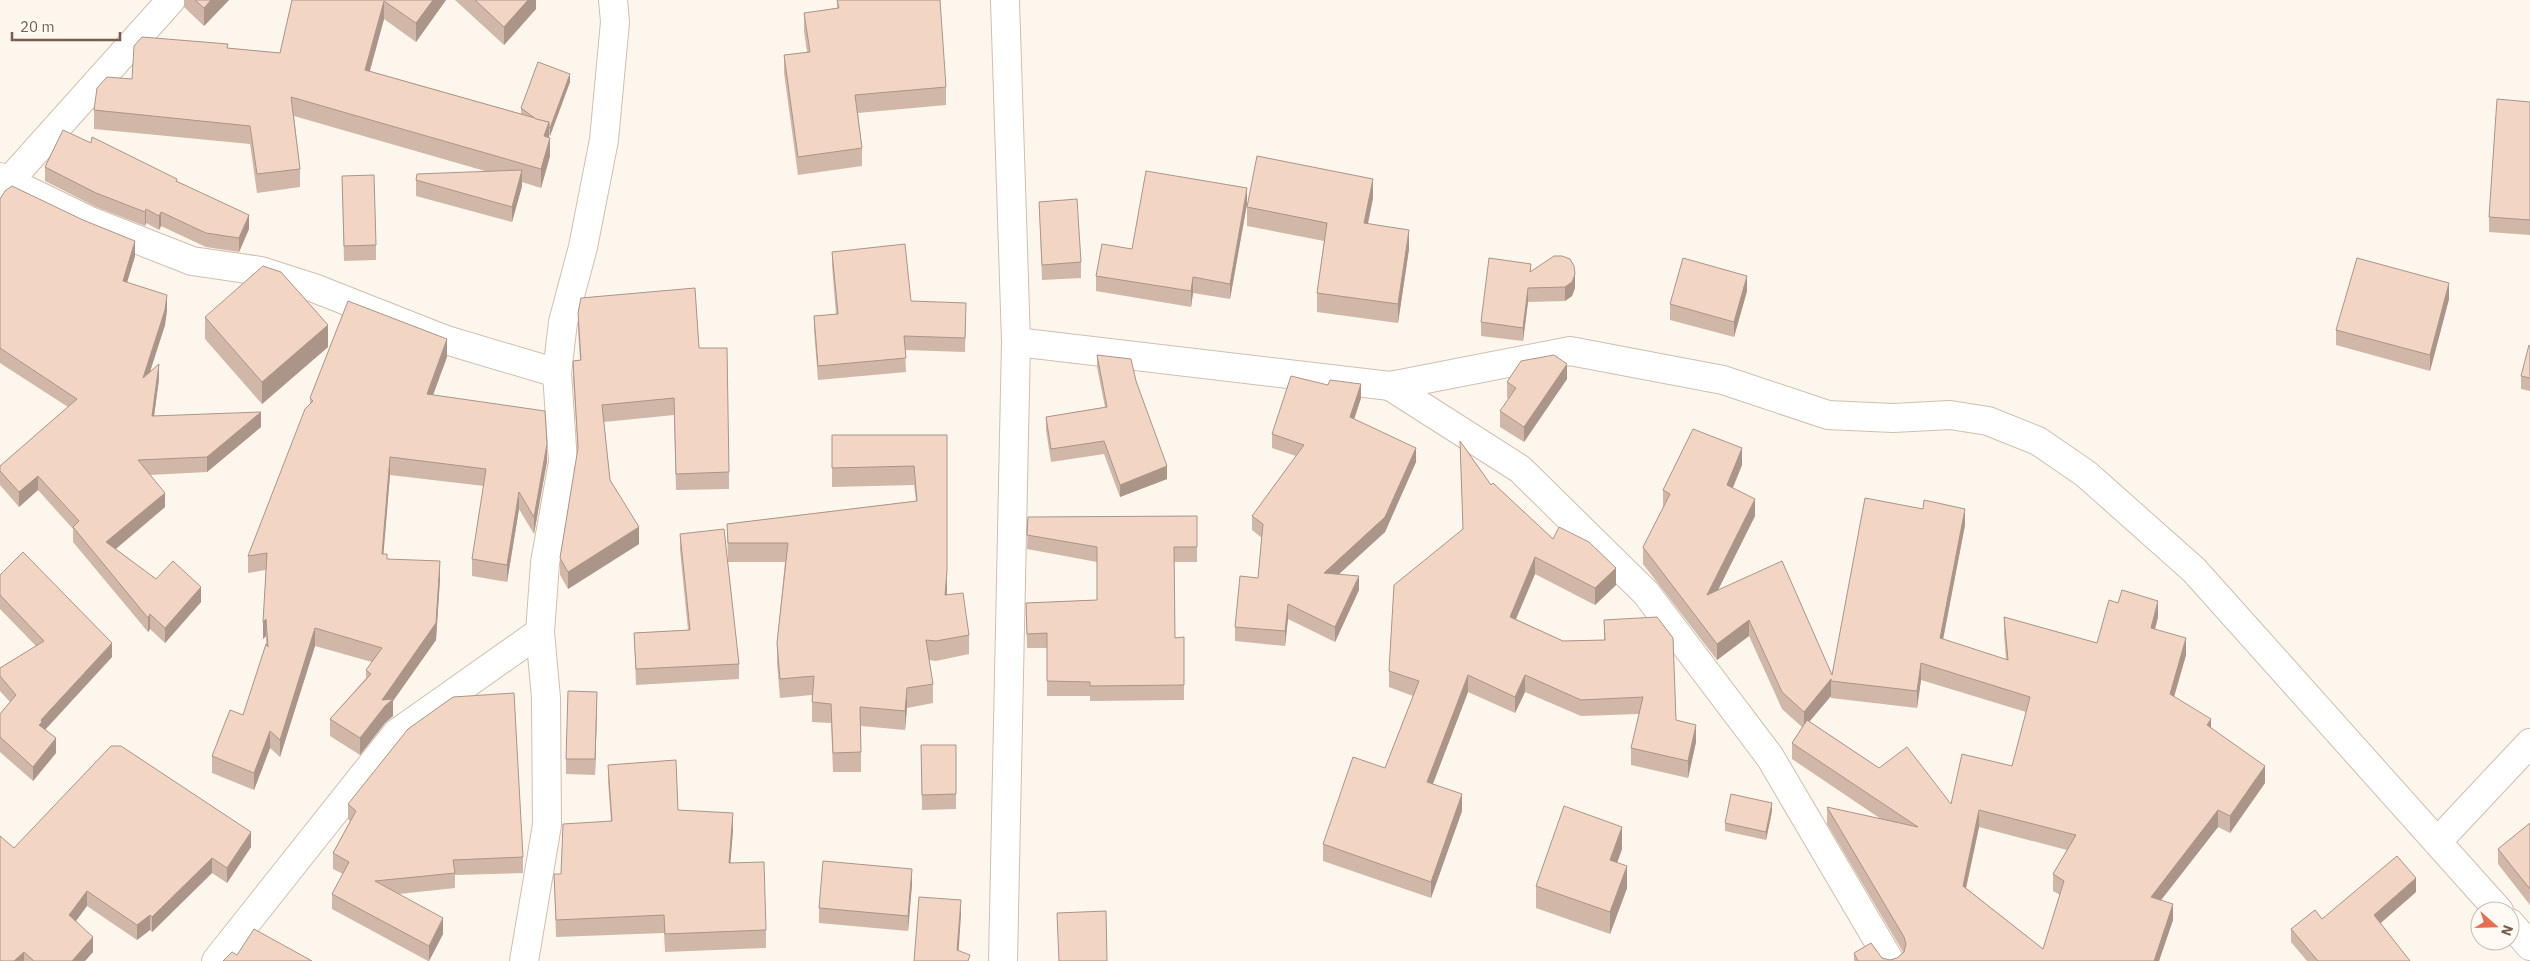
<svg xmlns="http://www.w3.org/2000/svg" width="2530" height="961" viewBox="0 0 2530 961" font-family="'IBM Plex Sans',sans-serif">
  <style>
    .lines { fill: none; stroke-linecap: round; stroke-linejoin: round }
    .minor-casing { stroke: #d1beb0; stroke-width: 30 }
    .minor { stroke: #fff; stroke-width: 28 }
    .wall { fill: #d1b7a8; fill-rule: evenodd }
    .shaded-wall { fill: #aa9588 }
    .building { fill: #f3d5c3; stroke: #aa9588; fill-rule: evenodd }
  </style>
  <rect width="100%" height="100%" fill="#fdf6ec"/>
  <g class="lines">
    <defs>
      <g id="minor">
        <polyline points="0,177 90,221 192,261 261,271 314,288 446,340 557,373"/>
        <polyline points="0,191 171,0"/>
        <polyline points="1016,342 1390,386 1570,351 1723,380 1828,415 1893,418 1950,415 1988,421 2038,441 2086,474 2194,570 2499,911"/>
        <polyline points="1390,386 1520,469 1646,593 1770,757 1890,961"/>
        <polyline points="2438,841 2530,743"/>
        <polyline points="2510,923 2530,946"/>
        <polyline points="216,961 397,733 540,632"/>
        <polyline points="524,961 547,825 546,698 540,632 545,563 563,462 557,373 563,322 583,247 604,140 615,22 613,0"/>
        <polyline points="1003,961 1016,342 1005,0"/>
      </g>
    </defs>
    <!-- minor casing -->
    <use href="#minor" class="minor-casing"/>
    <!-- minor -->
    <use href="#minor" class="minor"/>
  </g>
  <!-- wall -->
  <g class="wall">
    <polygon points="184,0 229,0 204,26 184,7"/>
    <polygon points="292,0 446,0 416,42 384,19 370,71 521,114 521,108 570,82 550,136 549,135 550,156 541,188 522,182 522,186 512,222 416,196 416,180 485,171 294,116 300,169 300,187 257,193 250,144 94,129 94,110 132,79 228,48 280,53"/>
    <polygon points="455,0 536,0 536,9 504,45"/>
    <polygon points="837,0 946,87 946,105 858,113 862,148 862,166 798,175 784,73 784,55 807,52 804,31 804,13 837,8"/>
    <polygon points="2530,102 2530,235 2489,232 2489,217"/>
    <polygon points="91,143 177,181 249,229 239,252 206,247 161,226 159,230 146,223 145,226 96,207 45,181 45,167"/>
    <polygon points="342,176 376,245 376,260 344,261"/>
    <polygon points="1373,198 1368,224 1409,249 1398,323 1317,312 1317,293 1324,241 1247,226 1247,207"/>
    <polygon points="0,199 135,256 127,282 167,310 165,325 150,372 159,379 154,416 261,427 207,472 150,475 165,507 116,549 156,579 201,602 165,643 150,629 148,632 73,542 73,529 38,490 19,507 0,485 0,466 68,407 0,363"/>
    <polygon points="1039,202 1081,262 1081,278 1042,280"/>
    <polygon points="1247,204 1230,299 1193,293 1191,307 1096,291 1096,276 1132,249"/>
    <polygon points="832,252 911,301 966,317 965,352 905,350 906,372 818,380 814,330 814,316 836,314 832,266"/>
    <polygon points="1531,271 1575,288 1572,296 1565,301 1528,302 1523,341 1481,336 1481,322"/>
    <polygon points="1747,291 1734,337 1670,320 1670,304"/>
    <polygon points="2449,299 2430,371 2336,345 2336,330"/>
    <polygon points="578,313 699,348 729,472 729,489 676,490 674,415 604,422 610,480 639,544 568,589 560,575 560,558 578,452 573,378 573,361 580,360 578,330"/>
    <polygon points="205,317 328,347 262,404 205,339"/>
    <polygon points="2530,346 2530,391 2521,389 2521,376"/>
    <polygon points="1097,355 1136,381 1167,479 1120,497 1104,454 1051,462 1046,430 1046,417 1105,407 1097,367"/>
    <polygon points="447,357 433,395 547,461 534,534 519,509 507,582 472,576 472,559 484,486 390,475 383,554 387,559 440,579 436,640 393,701 393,716 385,723 360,755 330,736 330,719 366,678 366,670 372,662 315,646 280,757 270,748 254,790 212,773 212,756 243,715 266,645 266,636 263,639 266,570 248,573 248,556 310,404 310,398"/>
    <polygon points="1567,379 1524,442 1500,427 1500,411 1509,399 1507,398 1507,382"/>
    <polygon points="1328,385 1361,398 1354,419 1416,462 1385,532 1338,574 1359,590 1335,642 1288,619 1285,646 1235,641 1235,627 1258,578 1262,538 1252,530 1252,516 1296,456 1272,448 1272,434"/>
    <polygon points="832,435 947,435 947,595 969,635 969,654 936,661 929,660 933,684 933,703 907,708 905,730 861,726 861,772 833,772 831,723 812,722 812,695 780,698 777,663 777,643 785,562 728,562 727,524 916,501 914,485 832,487"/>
    <polygon points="1460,441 1491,485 1553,539 1616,585 1595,605 1535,574 1516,619 1563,641 1604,640 1604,620 1676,720 1696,742 1688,778 1631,765 1631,748 1639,714 1581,716 1525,692 1515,713 1468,692 1433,784 1462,811 1431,898 1323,861 1323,844 1385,768 1413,696 1389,687 1389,671 1463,529"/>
    <path d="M1742,465L1733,488L1755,516L1718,590L1832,675L1965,525L1943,639L2006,660L2004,634V617L2097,643L2158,617L2155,629L2186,655L2174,696L2211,728L2265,783L2230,833L2218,827L2161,900L2173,920L2159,961H1854V953L1882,958L1890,960L1897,958L1903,952L1827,824V807L1881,819L1792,759V743L1802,727L1782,709L1749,636L1717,660L1643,564V547L1664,507L1663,506V490ZM1921,680L2026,712L2012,766L1951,804L1879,768L1809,721L1831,696V698L1917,708ZM1979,827L2067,850L2053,874V891L2060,895L2043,949L1966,888Z"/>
    <polygon points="1197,516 1197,562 1174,562 1175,638 1184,637 1184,700 1090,701 1090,696 1047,696 1047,648 1027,648 1026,603 1097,600 1097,562 1027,549 1028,517"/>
    <polygon points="680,534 739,664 739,679 636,685 634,633 688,630 680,550"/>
    <polygon points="0,575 112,657 45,730 56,753 33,781 0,752 0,714 10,702 0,691 0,668 36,646 0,609"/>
    <polygon points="597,708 595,775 566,774 566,759"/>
    <polygon points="921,745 956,745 956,809 922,810"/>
    <polygon points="608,765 678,810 733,830 730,863 766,930 766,948 665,952 664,933 556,937 554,874 561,874 611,821 608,782"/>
    <polygon points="348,804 523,857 523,873 455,875 455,888 399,894 443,934 429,961 428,961 332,909 332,894 343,874 333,869 333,853 350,821 348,819"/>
    <polygon points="1772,811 1766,840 1725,831 1725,823"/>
    <polygon points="2530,823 2530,905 2498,864 2498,849"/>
    <polygon points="251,847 227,883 212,873 152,932 150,930 137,940 87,906 76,921 93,952 85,961 0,961 14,848"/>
    <polygon points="1622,849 1617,863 1627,888 1610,934 1536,908 1536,886"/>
    <polygon points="912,884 908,931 819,923 819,908"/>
    <polygon points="2416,892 2380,923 2410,961 2307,961 2291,942 2291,929 2322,919"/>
  </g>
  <!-- shaded-wall -->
  <g class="shaded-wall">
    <polygon points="211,0 229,0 204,26 204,8"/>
    <polygon points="433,0 446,0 416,42 416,23"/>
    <polygon points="528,0 536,0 536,9 504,45 504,27"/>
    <polygon points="384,1 384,19 365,88 365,70"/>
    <polygon points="570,74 570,82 550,136 550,128"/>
    <polygon points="549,122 549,140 544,136"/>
    <polygon points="550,138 550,156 541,188 541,169"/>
    <polygon points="522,170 522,186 512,222 512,207"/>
    <polygon points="1373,179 1373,198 1364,242 1364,223"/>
    <polygon points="1247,188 1247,204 1230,299 1230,284"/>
    <polygon points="146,209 146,223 145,226 145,212"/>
    <polygon points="161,212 161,226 159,230 159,216"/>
    <polygon points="249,215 249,229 239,252 239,238"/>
    <polygon points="1409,230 1409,249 1398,323 1398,304"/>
    <polygon points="135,241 135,256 123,296 123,281"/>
    <polygon points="1575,274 1575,288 1572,296 1565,301 1565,287"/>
    <polygon points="1747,276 1747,291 1734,337 1734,322"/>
    <polygon points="1193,277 1193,293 1191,307 1191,291"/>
    <polygon points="2449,283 2449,299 2430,371 2430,355"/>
    <polygon points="1528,288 1528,302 1523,341 1523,328"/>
    <polygon points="167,295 167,310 165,325 143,393 143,378"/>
    <polygon points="328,325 328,347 262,404 262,382"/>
    <polygon points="447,339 447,357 427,411 427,394"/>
    <polygon points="159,364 159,379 152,431 152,416"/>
    <polygon points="1567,364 1567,379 1524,442 1524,427"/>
    <polygon points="1361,384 1361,398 1350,432 1350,417"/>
    <polygon points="261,412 261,427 207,472 207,457"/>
    <polygon points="547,444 547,461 534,534 534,517"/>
    <polygon points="1416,448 1416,462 1385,532 1324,588 1324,573"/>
    <polygon points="1742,448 1742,465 1727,501 1727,485"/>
    <polygon points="390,457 390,475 382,572 382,554"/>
    <polygon points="1167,466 1167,479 1120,497 1120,485"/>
    <polygon points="38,476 38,490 19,507 19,492"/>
    <polygon points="519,492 519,509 507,582 507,565"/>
    <polygon points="165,493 165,507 106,557 106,542"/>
    <polygon points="1755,499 1755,516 1707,612 1707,595"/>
    <polygon points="1965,509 1965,525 1940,655 1940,638"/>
    <polygon points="639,527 639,544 568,589 568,572"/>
    <polygon points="1535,557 1535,574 1510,633 1510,617"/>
    <polygon points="440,561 440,579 436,640 393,701 393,716 385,723 360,755 360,738 382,700"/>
    <polygon points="1616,568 1616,585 1595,605 1595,588"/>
    <polygon points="947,571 947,590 945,615 945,595"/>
    <polygon points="1359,576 1359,590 1335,642 1335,627"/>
    <polygon points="201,587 201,602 165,643 165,628"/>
    <polygon points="2158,601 2158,617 2151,645 2151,628"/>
    <polygon points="1288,604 1288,619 1285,646 1285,631"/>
    <polygon points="150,614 150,629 148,632 148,618"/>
    <polygon points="266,619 266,636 263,639 263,622"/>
    <polygon points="1749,620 1749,636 1717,660 1717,644"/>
    <polygon points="315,628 315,646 280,757 280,740"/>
    <polygon points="2186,638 2186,655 2170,711 2170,694"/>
    <polygon points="112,643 112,657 42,733 39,725 41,720"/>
    <polygon points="1921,663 1921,680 1917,708 1917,691"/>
    <polygon points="1468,675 1468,692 1427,799 1427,782"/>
    <polygon points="1525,675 1525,692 1515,713 1515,697"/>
    <polygon points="1831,679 1831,696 1804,728 1804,712"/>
    <polygon points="907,688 907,708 905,730 905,711"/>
    <polygon points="597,692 597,708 595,775 595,759"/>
    <polygon points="2211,719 2211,735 2207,725"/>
    <polygon points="1696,725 1696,742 1688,778 1688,761"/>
    <polygon points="270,731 270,748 254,790 254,773"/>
    <polygon points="56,738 56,753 33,781 33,767"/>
    <polygon points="2265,766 2265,783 2230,833 2230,816"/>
    <polygon points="1462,794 1462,811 1431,898 1431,882"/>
    <polygon points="1772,803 1772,811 1766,840 1766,832"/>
    <polygon points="1979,810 1979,827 1963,902 1963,886"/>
    <polygon points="2218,810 2218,827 2151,913 2151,897"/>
    <polygon points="733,813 733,830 729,881 729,863"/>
    <polygon points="1622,827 1622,849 1610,882 1610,860"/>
    <polygon points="251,832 251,847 227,883 227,868"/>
    <polygon points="212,858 212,873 152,932 152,917"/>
    <polygon points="1627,866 1627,888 1610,934 1610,912"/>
    <polygon points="912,869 912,884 908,931 908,916"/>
    <polygon points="2416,878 2416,892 2374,929 2374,915"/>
    <polygon points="87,891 87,906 69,930 69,915"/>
    <polygon points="961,900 961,915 958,961 957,950"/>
    <polygon points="2173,904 2173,920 2159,961 2154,961"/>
    <polygon points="150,915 150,930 137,940 137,925"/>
    <polygon points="443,918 443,934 429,961 429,946"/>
    <polygon points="93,937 93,952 85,961 72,961"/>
    <polygon points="24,952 24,961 14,961"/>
  </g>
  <!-- building -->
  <g class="building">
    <polygon points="195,0 211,0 204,8"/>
    <polygon points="292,0 433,0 416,23 384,1 365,70 549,122 544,136 550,138 541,169 291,97 300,169 257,174 250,126 94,110 97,88 107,77 132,79 134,46 142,37 228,44 227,48 280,53"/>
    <polygon points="475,0 528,0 504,27"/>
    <polygon points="837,0 940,0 946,87 855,95 862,148 798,157 784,55 810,52 804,13 839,8"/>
    <polygon points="538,62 570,74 550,128 549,127 549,122 536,119 521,108"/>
    <polygon points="2497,99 2530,102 2530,220 2489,217"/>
    <polygon points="63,130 91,143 92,137 177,179 176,181 249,215 239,238 206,233 161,212 159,216 146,209 145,212 96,193 45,167"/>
    <polygon points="1257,156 1373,179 1364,223 1409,230 1398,304 1317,293 1327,223 1247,207"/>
    <polygon points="522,170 512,207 416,180 417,174"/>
    <polygon points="1146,171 1247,188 1230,284 1193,277 1191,291 1096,276 1102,244 1132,249"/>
    <polygon points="374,175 376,245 344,246 342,176"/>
    <polygon points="12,186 83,220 135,241 123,281 167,295 165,310 143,378 159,364 152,416 261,412 207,457 138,460 165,493 106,542 156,579 173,561 201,587 165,628 150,614 148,618 73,527 79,521 38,476 19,492 0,471 0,466 77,399 0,348 0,199 5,191"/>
    <polygon points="1077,199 1081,262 1042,265 1039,202"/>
    <polygon points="905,244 911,301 966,303 965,338 904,336 906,358 818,366 814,316 838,314 832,252"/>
    <polygon points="1554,256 1562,256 1570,259 1574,266 1575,274 1572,282 1565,287 1528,288 1523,328 1481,322 1489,258 1531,264 1530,272"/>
    <polygon points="1683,258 1747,276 1734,322 1670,304"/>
    <polygon points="2357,258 2449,283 2430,355 2336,330"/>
    <polygon points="263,266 281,272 328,325 262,382 205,317"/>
    <polygon points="695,288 699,348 727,348 729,472 676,474 674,398 602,405 610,480 639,527 568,572 560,558 578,448 573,361 581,360 578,313 581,298"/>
    <polygon points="348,301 447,339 427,394 545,411 547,444 534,517 519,492 507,565 472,559 486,469 390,457 382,554 387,554 387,559 440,561 436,623 382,700 393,699 385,706 360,738 330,719 371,674 366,670 382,648 315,628 280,740 270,731 254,773 212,756 230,710 243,715 266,644 268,647 266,619 263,622 267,553 248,556 305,409 313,401 310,398"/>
    <polygon points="2529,345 2530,346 2530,378 2521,376"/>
    <polygon points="1097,355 1131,359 1136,381 1167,466 1120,485 1104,441 1051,449 1046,417 1107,407"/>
    <polygon points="1554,355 1567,364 1524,427 1500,411 1516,388 1507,382 1521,361"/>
    <polygon points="1291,376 1328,385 1330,380 1361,384 1350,417 1416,448 1385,517 1324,573 1359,576 1335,627 1288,604 1285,631 1235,627 1240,576 1258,578 1263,524 1252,516 1304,445 1272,434"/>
    <path d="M1693,429L1742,448L1727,485L1755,499L1707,595L1782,561L1832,675L1865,498L1923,509L1924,500L1965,509L1940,638L2008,660L2004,617L2097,643L2109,600L2118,603L2122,590L2158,601L2151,628L2186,638L2170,694L2211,719L2207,725L2265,766L2230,816L2218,810L2151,897L2173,904L2154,961H1858L1854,953L1871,943L1882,958L1890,960L1897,958L1904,952L1906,944L1904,937L1827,807L1918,827L1792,743L1807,720L1879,768L1907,747L1951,804L1962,754L2012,766L2030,697L1921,663L1917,691L1831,681V679L1804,712L1782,692L1749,620L1717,644L1643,547L1670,494L1663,490ZM1979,810L2076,835L2053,874L2064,881L2043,949L1963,886Z"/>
    <polygon points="832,435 947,435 947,571 945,595 963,593 969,635 936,641 926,640 933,684 907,688 905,711 860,707 861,752 833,753 831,704 812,702 814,676 780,679 777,643 788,543 728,543 727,524 917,501 914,466 832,468"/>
    <polygon points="1460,441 1491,485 1493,483 1553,539 1559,527 1589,542 1616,568 1595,588 1535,557 1510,617 1563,641 1605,640 1604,620 1657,617 1673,638 1676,720 1696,725 1688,761 1631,748 1643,697 1581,700 1525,675 1515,697 1468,675 1427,782 1462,794 1431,882 1323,844 1353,757 1385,768 1419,681 1389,671 1394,585 1463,529"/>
    <polygon points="1197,516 1197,547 1174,547 1175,638 1184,637 1184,685 1090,686 1090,682 1047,681 1047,633 1027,634 1026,603 1097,600 1097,547 1027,535 1028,517"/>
    <polygon points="724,529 739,664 636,669 634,633 690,630 680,534"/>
    <polygon points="23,552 112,643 41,720 42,722 39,725 56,738 33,767 0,737 0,714 16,695 0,676 0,668 44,641 0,595 0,575"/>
    <polygon points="568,691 597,692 595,759 566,759"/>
    <polygon points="514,693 523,857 453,860 455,873 375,881 443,918 429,946 332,894 349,862 333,853 356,811 348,804 408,729 453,697"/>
    <polygon points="921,745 956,745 956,794 922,795"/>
    <polygon points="111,746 121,746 251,832 227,868 212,858 152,917 150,915 137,925 87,891 69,915 93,937 72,961 34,961 24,952 14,961 0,961 0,836 14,848"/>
    <polygon points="676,760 678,810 733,813 729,863 764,862 766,930 665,934 664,915 556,920 554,874 561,874 563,824 612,821 608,765"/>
    <polygon points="1731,794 1772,803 1766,832 1725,823"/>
    <polygon points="1564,806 1622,827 1610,860 1627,866 1610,912 1536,886"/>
    <polygon points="2530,823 2530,889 2498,849"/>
    <polygon points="2397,856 2416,878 2374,915 2410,961 2318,961 2291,929 2315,910 2322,919"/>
    <polygon points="823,861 912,869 908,916 819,908"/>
    <polygon points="919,897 961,900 957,950 970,955 968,961 914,961"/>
    <polygon points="1106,911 1107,961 1059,961 1057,913"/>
    <polygon points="254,929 312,961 223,961 232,952 237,955"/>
  </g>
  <!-- north arrow -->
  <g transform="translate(2495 926) rotate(110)"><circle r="24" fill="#fffaf3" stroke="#cabbb1"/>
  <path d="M0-4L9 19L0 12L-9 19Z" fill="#e76f51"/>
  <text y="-8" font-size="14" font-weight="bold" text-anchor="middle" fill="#7a5c4d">N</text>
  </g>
  <!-- scale -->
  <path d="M12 32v8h108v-8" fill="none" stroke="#7a5c4d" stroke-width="2.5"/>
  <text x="20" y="32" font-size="15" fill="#7a5c4d" stroke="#fffaf3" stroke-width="4" paint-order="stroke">20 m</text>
</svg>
